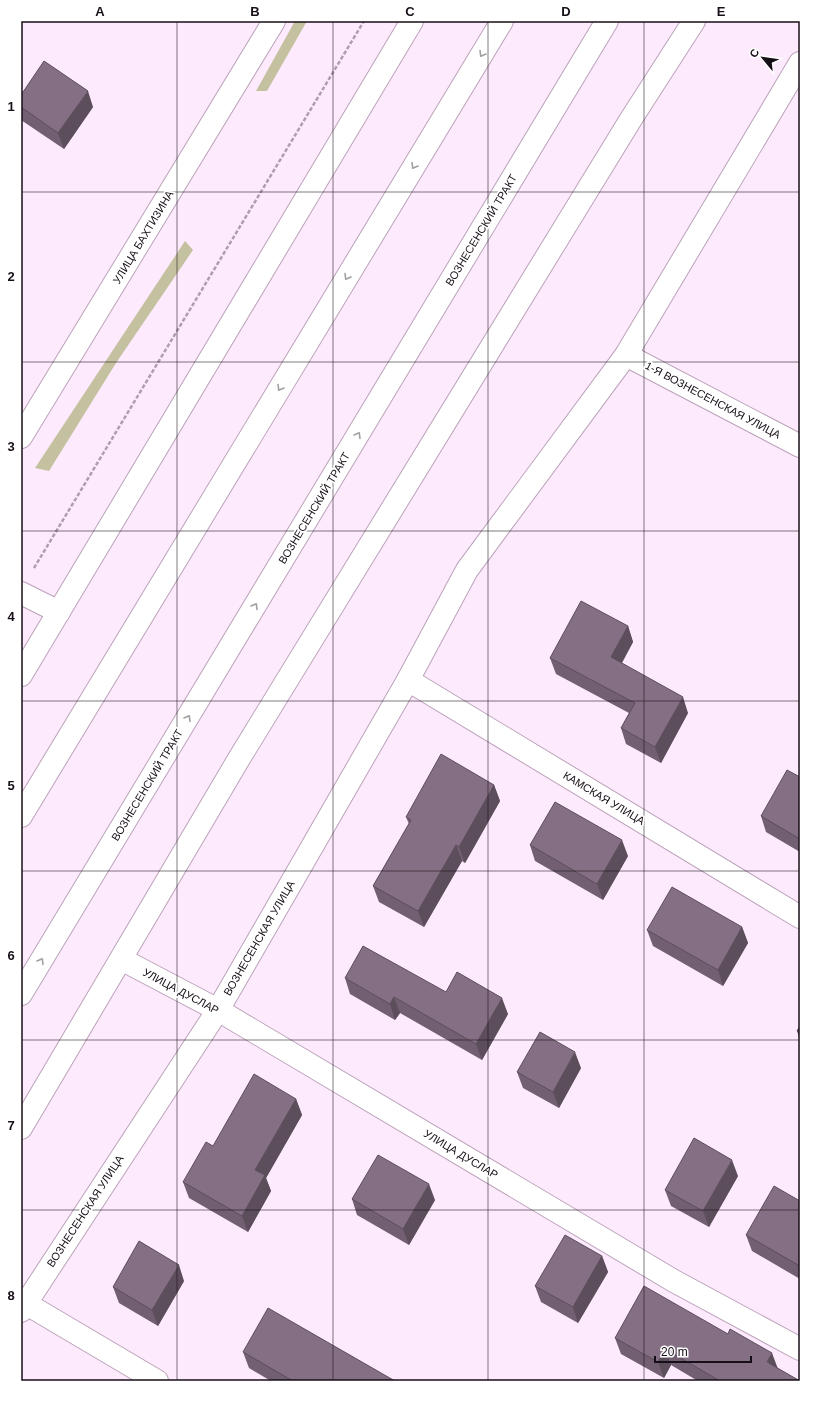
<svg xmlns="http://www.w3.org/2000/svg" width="821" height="1402" viewBox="0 0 821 1402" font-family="Helvetica,sans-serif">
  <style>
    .forest { fill: #c4c1a0 }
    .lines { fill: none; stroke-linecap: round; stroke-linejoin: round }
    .minor-casing { stroke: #bba3ba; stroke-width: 24 }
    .primary-casing { stroke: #bba3ba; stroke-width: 24 }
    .path { stroke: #af9fae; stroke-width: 2.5; stroke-dasharray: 4 2; stroke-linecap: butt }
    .minor { stroke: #fff; stroke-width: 22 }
    .primary { stroke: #fff; stroke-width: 22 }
    .wall { fill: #725f72 }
    .shaded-wall { fill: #5d4e5c }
    .building { fill: #856f84; stroke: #5d4e5c }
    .oneway { stroke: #a29fa2 }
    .grid { fill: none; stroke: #170f17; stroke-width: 1; stroke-opacity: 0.55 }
    .labels { text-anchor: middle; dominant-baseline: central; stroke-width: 3.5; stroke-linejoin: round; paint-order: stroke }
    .street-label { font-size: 11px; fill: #170f17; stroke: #fff }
    .neatline { fill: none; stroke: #170f17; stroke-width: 1.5 }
    .grid-label { font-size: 13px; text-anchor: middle; font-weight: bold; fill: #170f17 }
  </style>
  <rect width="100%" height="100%" fill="#feeafd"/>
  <!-- forest -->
  <g class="forest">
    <polygon points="295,21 307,21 267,91 256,91"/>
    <polygon points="185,241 193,250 116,363 49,471 35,468"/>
  </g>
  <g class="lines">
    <defs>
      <g id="minor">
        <polyline points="626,355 800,446"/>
        <polyline points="21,437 274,21"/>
        <polyline points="21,593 59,612"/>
        <polyline points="21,675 412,21"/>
        <polyline points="408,680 800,917"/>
        <polyline points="121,959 218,1010 674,1281 800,1349"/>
        <polyline points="21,1128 240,757 631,119 694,21"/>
        <polyline points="25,1303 157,1381"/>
        <polyline points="21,1311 218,1010 408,680 467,570 626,355 800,63"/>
      </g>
      <g id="primary">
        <polyline points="21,816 502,21"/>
        <polyline points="21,994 607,21"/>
      </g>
    </defs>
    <!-- minor casing -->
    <use href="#minor" class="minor-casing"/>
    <!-- primary casing -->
    <use href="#primary" class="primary-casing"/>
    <!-- path -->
    <polyline class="path" points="34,568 364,21"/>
    <!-- minor -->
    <use href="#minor" class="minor"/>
    <!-- primary -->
    <use href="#primary" class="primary"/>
  </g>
  <!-- wall -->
  <g class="wall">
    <polygon points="21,95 93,107 64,149 21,120"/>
    <polygon points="628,626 633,642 622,663 688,713 661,763 626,744 621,728 629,713 556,674 550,658"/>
    <polygon points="800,777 800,852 766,832 761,816"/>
    <polygon points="494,785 500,801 465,863 462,861 424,927 379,902 373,886 409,824 406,817"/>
    <polygon points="530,845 628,856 603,900 535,861"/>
    <polygon points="742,927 748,943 723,986 653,946 647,930"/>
    <polygon points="345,978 446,992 508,1014 482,1060 400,1013 395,1020 350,994"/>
    <polygon points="800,1026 800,1040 797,1031"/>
    <polygon points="581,1068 559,1108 523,1088 517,1072"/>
    <polygon points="296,1099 302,1115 266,1178 271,1191 248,1232 189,1198 183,1182 213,1146"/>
    <polygon points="738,1176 709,1227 671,1206 665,1190"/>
    <polygon points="352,1199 435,1200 409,1245 357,1215"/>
    <polygon points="800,1201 800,1279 752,1251 746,1235"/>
    <polygon points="602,1256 608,1272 578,1323 541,1302 535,1286"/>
    <polygon points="184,1281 158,1326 119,1303 113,1287"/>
    <polygon points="615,1338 778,1369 800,1381 698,1381 671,1365 664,1378 621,1354"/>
    <polygon points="243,1352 395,1381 271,1381 249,1368"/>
  </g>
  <!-- shaded-wall -->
  <g class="shaded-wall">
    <polygon points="88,91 93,107 64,149 58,133"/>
    <polygon points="628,626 633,642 616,673 611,657"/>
    <polygon points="683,697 688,713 661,763 655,747"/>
    <polygon points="494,785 500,801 465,863 459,847"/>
    <polygon points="622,840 628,856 603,900 597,884"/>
    <polygon points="456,845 462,861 424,927 418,911"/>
    <polygon points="742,927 748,943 723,986 718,970"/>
    <polygon points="394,997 400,1013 395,1020 390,1004"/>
    <polygon points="502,998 508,1014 482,1060 476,1044"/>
    <polygon points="575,1052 581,1068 559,1108 553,1092"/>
    <polygon points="296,1099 302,1115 266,1178 271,1191 248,1232 242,1216 255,1170"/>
    <polygon points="732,1160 738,1176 709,1227 703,1211"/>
    <polygon points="429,1184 435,1200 409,1245 403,1229"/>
    <polygon points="602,1256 608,1272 578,1323 573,1307"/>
    <polygon points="179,1265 184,1281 158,1326 152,1310"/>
    <polygon points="665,1349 671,1365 664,1378 658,1362"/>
    <polygon points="772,1353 778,1369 767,1362"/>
  </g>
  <!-- building -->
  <g class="building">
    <polygon points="44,61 88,91 58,133 21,107 21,95"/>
    <polygon points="581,601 628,626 611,657 683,697 655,747 621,728 635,703 550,658"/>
    <polygon points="441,754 494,785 459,847 456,845 418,911 373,886 411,820 406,817"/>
    <polygon points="787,770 800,777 800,839 761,816"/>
    <polygon points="555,802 622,840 597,884 530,845"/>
    <polygon points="672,887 742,927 718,970 647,930"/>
    <polygon points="363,946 446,992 457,972 502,998 476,1044 394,997 390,1004 345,978"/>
    <polygon points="800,1026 800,1033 797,1031"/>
    <polygon points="540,1032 575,1052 553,1092 517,1072"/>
    <polygon points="254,1074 296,1099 255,1170 265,1175 242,1216 183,1182 206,1142 213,1146"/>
    <polygon points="694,1138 732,1160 703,1211 665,1190"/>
    <polygon points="378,1155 429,1184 403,1229 352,1199"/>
    <polygon points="774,1186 800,1201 800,1266 746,1235"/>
    <polygon points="565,1235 602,1256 573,1307 535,1286"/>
    <polygon points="139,1241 179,1265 152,1310 113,1287"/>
    <polygon points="644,1286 728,1334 730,1329 772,1353 767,1362 800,1381 720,1381 665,1349 658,1362 615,1338"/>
    <polygon points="268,1308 395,1381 293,1381 243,1352"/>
  </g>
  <!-- one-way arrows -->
  <defs><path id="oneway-chevron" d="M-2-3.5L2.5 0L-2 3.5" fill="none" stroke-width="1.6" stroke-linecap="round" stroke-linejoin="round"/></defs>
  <g class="oneway">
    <use href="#oneway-chevron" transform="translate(482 54) rotate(121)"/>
    <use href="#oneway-chevron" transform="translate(414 166) rotate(121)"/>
    <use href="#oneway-chevron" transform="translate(347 277) rotate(121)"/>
    <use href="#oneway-chevron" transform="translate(280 388) rotate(121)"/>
    <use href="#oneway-chevron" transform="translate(358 435) rotate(-59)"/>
    <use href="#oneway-chevron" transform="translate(255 606) rotate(-59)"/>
    <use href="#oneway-chevron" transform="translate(188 718) rotate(-59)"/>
    <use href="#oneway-chevron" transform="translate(41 961) rotate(-59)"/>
  </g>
  <!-- grid -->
  <path class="grid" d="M177,21V1381M333,21V1381M488,21V1381M644,21V1381M21,192H800M21,362H800M21,531H800M21,701H800M21,871H800M21,1040H800M21,1210H800"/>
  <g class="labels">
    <!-- street labels -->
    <g class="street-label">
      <text transform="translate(481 230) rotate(-59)">ВОЗНЕСЕНСКИЙ ТРАКТ</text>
      <text transform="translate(143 237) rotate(-59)">УЛИЦА БАХТИЗИНА</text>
      <text transform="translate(713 400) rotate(28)">1-Я ВОЗНЕСЕНСКАЯ УЛИЦА</text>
      <text transform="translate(314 508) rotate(-59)">ВОЗНЕСЕНСКИЙ ТРАКТ</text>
      <text transform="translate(147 785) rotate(-59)">ВОЗНЕСЕНСКИЙ ТРАКТ</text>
      <text transform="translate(604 798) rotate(31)">КАМСКАЯ УЛИЦА</text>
      <text transform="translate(259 938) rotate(-60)">ВОЗНЕСЕНСКАЯ УЛИЦА</text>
      <text transform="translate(181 991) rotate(28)">УЛИЦА ДУСЛАР</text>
      <text transform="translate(461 1154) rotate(31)">УЛИЦА ДУСЛАР</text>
      <text transform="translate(85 1211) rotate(-57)">ВОЗНЕСЕНСКАЯ УЛИЦА</text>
    </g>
  </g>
  <!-- border -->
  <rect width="821" height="1402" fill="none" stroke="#ffffff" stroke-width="44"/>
  <!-- north arrow -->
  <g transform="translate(763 58) rotate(299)" stroke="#ffffff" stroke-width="3" paint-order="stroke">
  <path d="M0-3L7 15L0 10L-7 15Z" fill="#170f17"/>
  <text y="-6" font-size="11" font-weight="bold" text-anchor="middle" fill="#170f17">С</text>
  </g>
  <!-- scale -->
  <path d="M655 1356v6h96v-6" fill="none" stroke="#170f17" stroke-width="2"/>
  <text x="661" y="1356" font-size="12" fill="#170f17" stroke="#ffffff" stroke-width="3" paint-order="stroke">20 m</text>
  <rect x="22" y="22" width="777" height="1358" class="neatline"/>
  <g class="grid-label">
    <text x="100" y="16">A</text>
    <text x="255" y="16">B</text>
    <text x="410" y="16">C</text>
    <text x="566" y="16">D</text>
    <text x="721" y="16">E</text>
    <text x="11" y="111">1</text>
    <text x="11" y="281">2</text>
    <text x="11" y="451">3</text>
    <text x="11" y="621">4</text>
    <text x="11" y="790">5</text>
    <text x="11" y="960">6</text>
    <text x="11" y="1130">7</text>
    <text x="11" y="1300">8</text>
  </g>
</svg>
